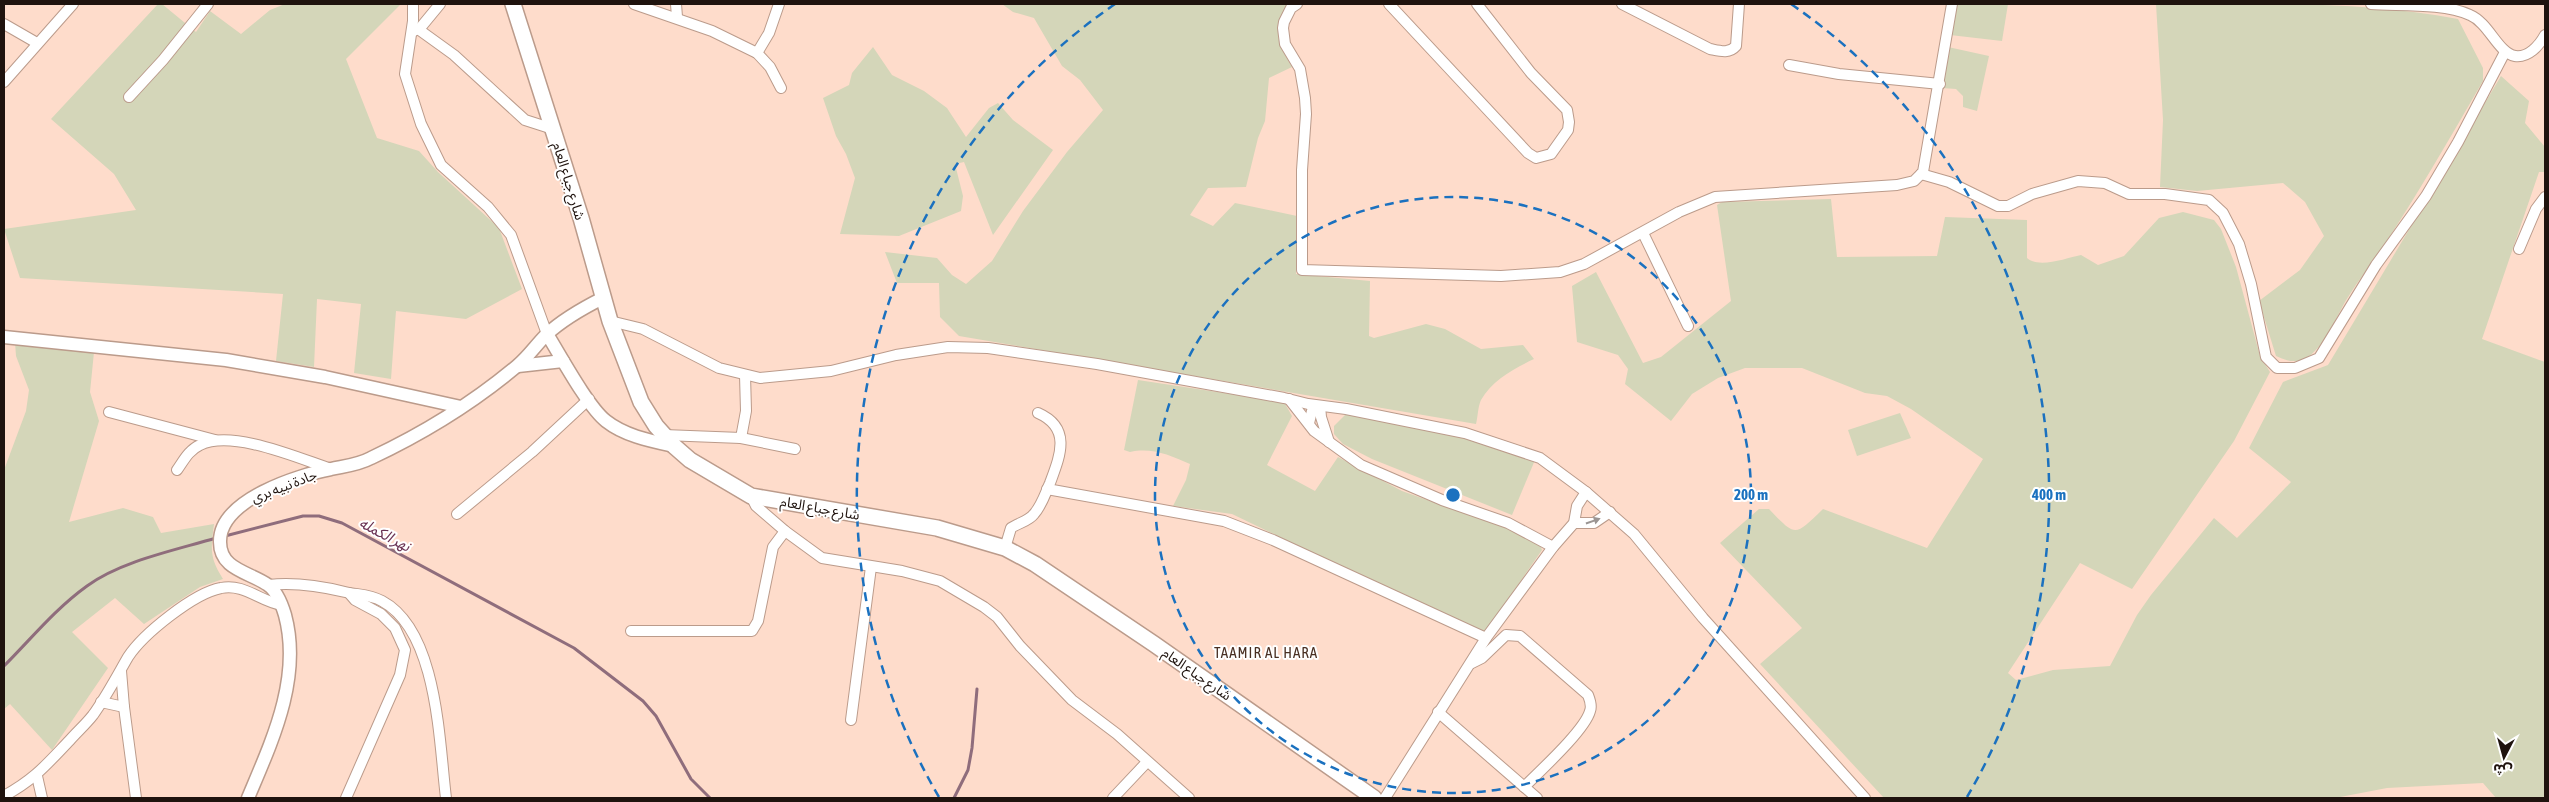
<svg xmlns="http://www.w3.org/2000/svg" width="2549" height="802" viewBox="0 0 2549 802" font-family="'Asap Condensed','Noto Sans Arabic',sans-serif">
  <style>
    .green { fill: #d4d6b9 }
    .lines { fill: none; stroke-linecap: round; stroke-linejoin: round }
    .stream { stroke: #8f6d7c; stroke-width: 3 }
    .minor-casing { stroke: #bb9b8b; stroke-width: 12 }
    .tertiary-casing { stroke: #bb9b8b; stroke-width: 15 }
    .secondary-casing { stroke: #bb9b8b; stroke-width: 18 }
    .minor { stroke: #fff; stroke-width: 10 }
    .tertiary { stroke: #fff; stroke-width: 12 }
    .secondary { stroke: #fff; stroke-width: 15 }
    .oneway { fill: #9a9593 }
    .ring { fill: none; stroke: #1b71bf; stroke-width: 2.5; stroke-dasharray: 9 6 }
    .labels { text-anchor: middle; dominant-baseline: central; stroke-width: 4; stroke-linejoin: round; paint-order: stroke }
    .street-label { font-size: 14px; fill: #1f130e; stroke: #fff }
    .water-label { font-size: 15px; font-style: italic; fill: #6a3253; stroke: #fff }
    .neighbourhood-label { font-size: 15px; letter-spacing: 1px; fill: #492f22; stroke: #fff }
    .centre { fill: #1b71bf; stroke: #fff; stroke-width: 2.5 }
    .ring-label { font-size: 15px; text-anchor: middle; font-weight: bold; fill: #1b71bf; stroke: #fff; stroke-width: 4; stroke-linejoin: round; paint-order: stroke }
  </style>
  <rect width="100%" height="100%" fill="#fedccb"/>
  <!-- green -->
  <g class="green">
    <polygon points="158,4 162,4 196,32 210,11 241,34 270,10 285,4 401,4 346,59 377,138 419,151 438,172 499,228 522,289 466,319 396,311 391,379 354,373 361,304 317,299 314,367 276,361 283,294 20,278 4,229 136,210 114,174 51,119"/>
    <path d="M1002,4H1289C1275,36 1274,36 1292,67L1269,78L1265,121L1258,138L1246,187L1208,188L1190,215L1213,226L1235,203L1297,216L1296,274L1370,281L1369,336L1374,338L1426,324L1445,329L1481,349L1523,345L1534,359C1515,368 1492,380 1481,400C1478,406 1478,416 1476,424L959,336L940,317L939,283H897L885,252L937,258L952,275L966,284L992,261L1023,211L1067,152L1103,110L1080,80L1062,66L1034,18L1013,12Z"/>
    <polygon points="1956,4 2008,4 2002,41 1950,35"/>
    <path d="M2156,4C2257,4 2359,0 2458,19L2483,68V81C2450,138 2417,195 2381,250C2371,265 2359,279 2350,294C2337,313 2328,343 2308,357C2298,364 2286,361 2276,356L2259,301L2300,270L2324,236L2305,202L2283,183L2197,191L2160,187L2163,120Z"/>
    <polygon points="873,47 892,75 924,91 947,108 966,137 989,108 998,103 1013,120 1053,150 993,235 964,162 955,164 963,196 961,211 899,236 840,234 855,178 846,154 836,136 823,98 849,85 852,73"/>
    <polygon points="1948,47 1989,56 1977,111 1963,107 1963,96 1956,89 1942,88"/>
    <path d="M2501,76L2529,101L2525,123L2545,147V172H2539L2482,339L2545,362V798H2496L2483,783L2387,788L2335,798H1884L1760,664L1802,628L1720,543L1759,509H1769C1796,537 1794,537 1823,509L1927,548L1983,459L1911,409L1887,396L1865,393L1802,368H1745L1718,378L1692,394L1671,421L1625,384L1628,369L1618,355L1577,342L1572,286L1596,272L1643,363L1661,357L1731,301L1717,205L1722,202L1831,199L1837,257L1937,256L1945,217L2027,220V258C2039,269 2066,258 2081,255L2098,265L2124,256L2159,218L2183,212L2214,220L2221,229L2236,267L2260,356L2270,372L2234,441L2132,589L2080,563L2008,673L2016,680L2053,670L2110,666L2137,615L2151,595L2214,518L2237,538L2291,482L2249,448L2283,382L2328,365Z"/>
    <path d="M15,342L94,352L90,392L99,421L69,522L123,508L153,517L161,533L214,524C211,549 209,557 223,579L200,587L144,624L115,598L72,632L108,668L52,750L10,704L4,709V470L26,411L29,390L16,356Z"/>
    <path d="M1138,380L1284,402L1292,416L1267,465L1315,491L1338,457L1402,491L1509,529L1540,545L1542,550L1491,624L1484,631L1479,633L1232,514L1173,506L1186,480L1190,464C1170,455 1151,447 1130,452L1124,450Z"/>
    <polygon points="1347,413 1472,438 1535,460 1512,515 1372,459 1343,444 1334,434 1334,426"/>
    <polygon points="1900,413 1911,438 1857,456 1848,430"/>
  </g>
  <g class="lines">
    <!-- stream -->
    <g class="stream">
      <polyline points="225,536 303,516 319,516 342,523 574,648 643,701 656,716 691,779 710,798"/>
      <path d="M4,666C31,639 55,609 87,586C121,561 176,550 216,538"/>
      <polyline points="954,798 968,770 972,748 977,689"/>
    </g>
    <defs>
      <g id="minor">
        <polyline points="413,4 413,21 405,74 421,124 441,165 488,207 511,235 547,334"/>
        <polyline points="634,4 712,31 757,53 770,67 781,88"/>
        <polyline points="676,4 677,17"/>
        <polyline points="1297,4 1291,8 1284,22 1283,28 1285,44 1300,69 1305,98 1306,114 1302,170 1302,270 1501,276 1560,272 1584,264 1679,212 1715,197 1897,185 1914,181 1923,172 1952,4"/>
        <polyline points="1389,4 1528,153 1536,158 1551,154 1568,130 1569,122 1567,110 1531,73 1477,4"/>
        <path d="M1622,4L1710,49C1720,51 1729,54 1736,46L1739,4"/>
        <path d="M2371,4C2400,6 2444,3 2470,15C2489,23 2498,53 2515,56C2528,58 2539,46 2545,35"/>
        <polyline points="4,24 37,43"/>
        <polyline points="418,29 454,55 525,120 553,129"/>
        <polyline points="414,31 421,27 440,4"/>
        <polyline points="757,53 769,33 779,4"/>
        <polyline points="1789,65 1839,74 1940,84"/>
        <polyline points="4,82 73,4"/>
        <polyline points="129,97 163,60 208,4"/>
        <polyline points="1921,174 1949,182 1998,206 2008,206 2032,194 2078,181 2105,183 2129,194 2165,194 2209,200 2223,213 2239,244 2251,284 2266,357 2277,368 2295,368 2319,358 2376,265 2426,196 2458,142 2505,52"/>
        <polyline points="1643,233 1688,326"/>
        <polyline points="2519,249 2536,209 2545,197"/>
        <polyline points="610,321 643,329 719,368 760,378 831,371 896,355 948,347 988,348 1097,364 1284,398 1308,404 1346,409 1465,433 1540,458 1586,492 1634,534 1703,618 1865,798"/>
        <polyline points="1289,399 1314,431 1361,465 1442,500 1508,523 1553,547"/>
        <polyline points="109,412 215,440"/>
        <polyline points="1309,423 1312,411 1320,406 1321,417 1329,442"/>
        <polyline points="664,435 741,438 746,411 745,375"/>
        <polyline points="741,438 795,449"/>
        <path d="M177,470C184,460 189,450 200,445C232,429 298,458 331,469"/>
        <polyline points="1047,489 1224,521 1273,540 1486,638"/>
        <polyline points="751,496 756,506 785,531 822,558 902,571 940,581 984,607 997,617 1020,646 1072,700 1117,734 1189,798"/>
        <polyline points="457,514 532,452 589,399"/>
        <polyline points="1574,523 1594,523 1610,512"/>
        <path d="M1005,548L1011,528C1018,523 1029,521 1034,514C1042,505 1045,494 1050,483C1060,456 1072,428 1038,413"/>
        <path d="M269,585C295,582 320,586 345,592C358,595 369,594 382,601C438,631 439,742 446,798"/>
        <polyline points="631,631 752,631 758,621 773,547 785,531"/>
        <path d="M1472,663L1482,658L1506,635L1520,636L1588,695C1590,700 1592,706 1590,711C1585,730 1540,771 1524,787"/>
        <polyline points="121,671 124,707 136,798"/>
        <polyline points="101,702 124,707"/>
        <polyline points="1438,712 1537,798"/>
        <polyline points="851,720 871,567"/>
        <polyline points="37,776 42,798"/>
        <path d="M4,796C35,779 46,765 70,740C77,732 86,724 93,715C106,697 117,676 128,657C143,634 194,593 221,588C244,583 261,602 282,605"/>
        <polyline points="346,798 400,675 405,650 395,628 381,614 355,600 349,593"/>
        <polyline points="1113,798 1147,762"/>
        <polyline points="1385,798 1486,638 1553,547 1574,523 1577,506 1586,492"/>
      </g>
      <g id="tertiary">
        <path d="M547,334C560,355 588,407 606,421C625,436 651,441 674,446"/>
        <polyline points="4,337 226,360 325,377 461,407"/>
        <polyline points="518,366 563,361"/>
        <path d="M248,798C272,741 302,678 285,615C282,605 277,591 268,585C250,572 220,570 220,542C219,500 298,475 331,469C345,466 358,465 371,458C422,434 474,402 517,366C528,357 536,345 546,335C562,320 583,308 603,298"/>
      </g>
      <polyline id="secondary" points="513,4 581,218 610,321 641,402 656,426 674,446 690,460 751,496 937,528 1005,548 1035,564 1154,644 1374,798"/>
    </defs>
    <!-- minor casing -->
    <use href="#minor" class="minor-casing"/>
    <!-- tertiary casing -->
    <use href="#tertiary" class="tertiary-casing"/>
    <!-- secondary casing -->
    <use href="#secondary" class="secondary-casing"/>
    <!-- minor -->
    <use href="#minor" class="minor"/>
    <!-- tertiary -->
    <use href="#tertiary" class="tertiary"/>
    <!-- secondary -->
    <use href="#secondary" class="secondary"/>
  </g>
  <!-- one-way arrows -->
  <defs><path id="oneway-solid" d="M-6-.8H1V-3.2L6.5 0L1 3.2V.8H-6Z" transform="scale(1.25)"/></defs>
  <use class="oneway" href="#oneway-solid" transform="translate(1593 521) rotate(-19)"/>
  <!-- distance rings -->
  <g class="ring">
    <circle cx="1453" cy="495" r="298"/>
    <path d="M939 797A596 596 0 0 1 1115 4M1791 4A596 596 0 0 1 1967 797"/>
  </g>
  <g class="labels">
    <!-- street labels -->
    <g class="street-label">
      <text transform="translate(569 181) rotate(73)">شارع جباع العام</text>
      <text transform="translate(284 486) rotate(-21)">جادة نبيه بري</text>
      <text transform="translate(820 508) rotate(10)">شارع جباع العام</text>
      <text transform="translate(1197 674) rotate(35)">شارع جباع العام</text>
    </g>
    <!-- water labels -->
    <g class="water-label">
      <text transform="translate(385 534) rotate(28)">نهر الكمله</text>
    </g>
    <!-- neighbourhood labels -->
    <g class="neighbourhood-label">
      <text x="1266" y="652">TAAMIR AL HARA</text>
    </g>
  </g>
  <circle cx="1453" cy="495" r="8" class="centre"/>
  <g class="ring-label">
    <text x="1751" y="500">200 m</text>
    <text x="2049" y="500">400 m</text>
  </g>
  <!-- border -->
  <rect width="2549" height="802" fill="none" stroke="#1f130e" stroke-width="10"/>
  <!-- north arrow -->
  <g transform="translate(2504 757) rotate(186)" stroke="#ffffff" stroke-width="4" paint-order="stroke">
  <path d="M0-4L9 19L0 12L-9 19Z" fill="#1f130e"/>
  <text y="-8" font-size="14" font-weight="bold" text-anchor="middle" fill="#1f130e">ش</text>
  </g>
</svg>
